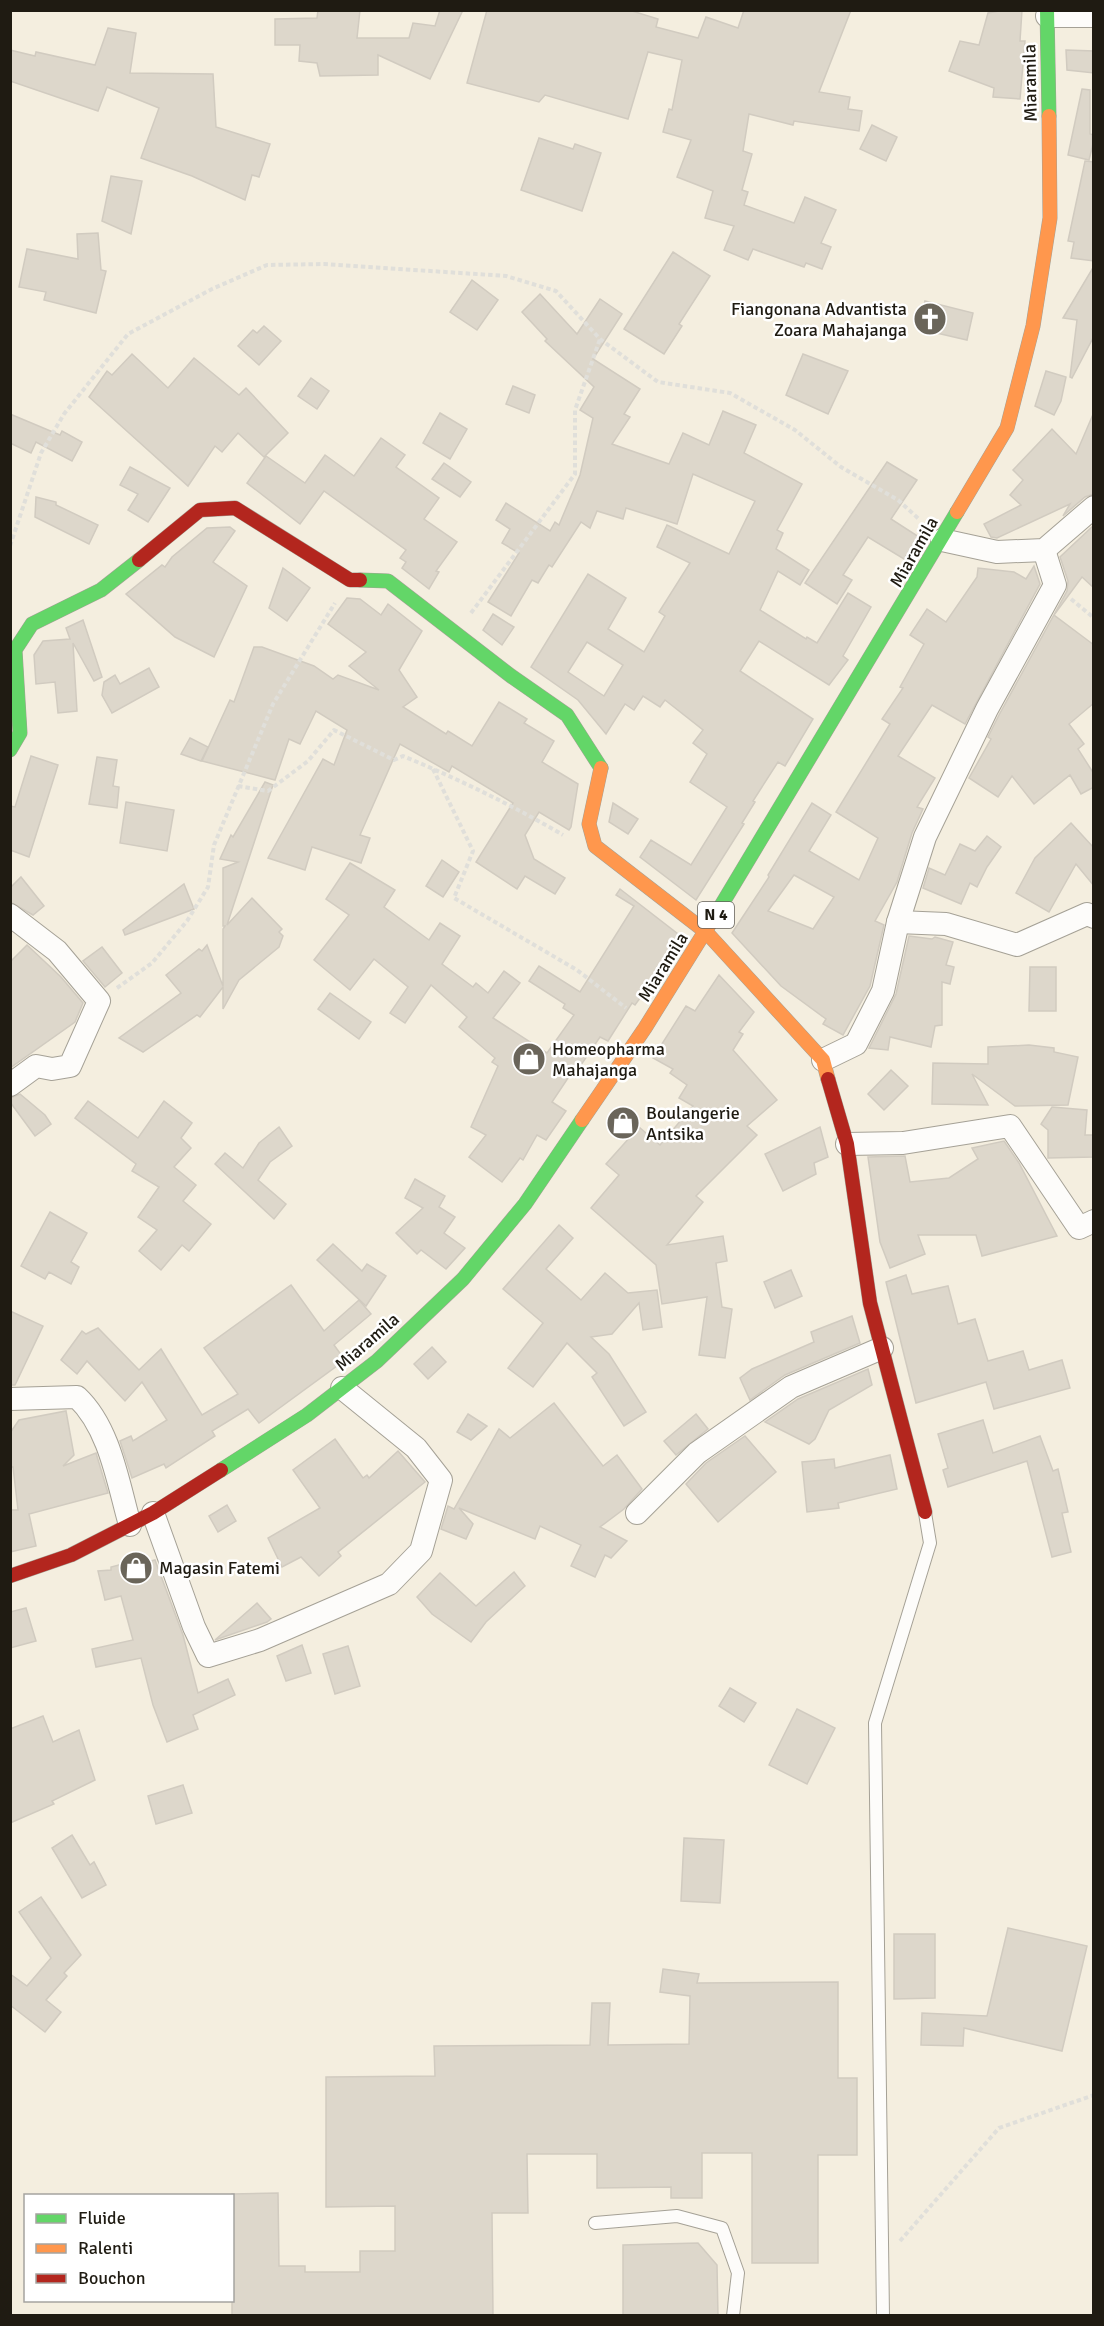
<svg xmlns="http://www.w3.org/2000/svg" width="1104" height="2326" viewBox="0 0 1104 2326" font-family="Signika,sans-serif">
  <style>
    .building { fill: #ddd7cb; stroke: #d1cbc0; stroke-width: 1.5; fill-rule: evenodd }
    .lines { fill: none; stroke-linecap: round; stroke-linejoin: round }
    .lane-casing { stroke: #a5a196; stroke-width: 14 }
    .street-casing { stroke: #a5a196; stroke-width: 24 }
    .fast-casing { stroke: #a5a196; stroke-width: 15 }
    .slow-casing { stroke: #a5a196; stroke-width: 15 }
    .jam-casing { stroke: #a5a196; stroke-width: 15 }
    .path { stroke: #e0dfda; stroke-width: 4; stroke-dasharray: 4.5 3; stroke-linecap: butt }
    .lane { stroke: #fdfcfa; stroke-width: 12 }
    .street { stroke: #fdfcfa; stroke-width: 22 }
    .fast { stroke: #63d668; stroke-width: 14 }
    .slow { stroke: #ff974d; stroke-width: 14 }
    .jam { stroke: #b3261e; stroke-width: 14 }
    .labels { text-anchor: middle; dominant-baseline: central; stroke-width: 5; stroke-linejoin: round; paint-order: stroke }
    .shield { fill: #fff; stroke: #625f59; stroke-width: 1.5 }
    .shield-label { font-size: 16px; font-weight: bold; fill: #1f1b12 }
    .street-label { font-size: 18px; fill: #1f1b12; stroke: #fff }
    .poi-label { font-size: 18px; fill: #1f1b12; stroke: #fff; text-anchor: start }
  </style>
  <rect width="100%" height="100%" fill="#f4eedf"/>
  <!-- building -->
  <g class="building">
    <polygon points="318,10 360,10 357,38 409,38 413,23 435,26 440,10 463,10 430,79 378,55 378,75 320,76 317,63 299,61 300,45 275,45 275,19 317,18"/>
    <polygon points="487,10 629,10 658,19 656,27 698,38 706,17 738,28 744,10 851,10 819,92 850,97 848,109 862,111 859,131 794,121 793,125 749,114 743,151 752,154 742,190 748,192 744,205 794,223 805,197 836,210 821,243 831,247 822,269 806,263 804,267 753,249 748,260 724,250 734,226 705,218 713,191 677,177 691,140 663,132 669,109 672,110 682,60 648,52 628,119 545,95 539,102 467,83"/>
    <polygon points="1005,10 1022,10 1020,41 1025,41 1020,99 993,97 994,88 949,71 960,41 979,45 988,13"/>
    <polygon points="108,28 136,33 130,73 213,74 216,127 270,144 259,177 252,175 245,200 192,176 141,158 159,108 107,87 98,111 10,81 10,50 35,56 36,52 95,65"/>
    <polygon points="1066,50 1094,51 1094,73 1067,70"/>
    <polygon points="1082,89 1090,90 1090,134 1094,135 1094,140 1089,160 1068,155"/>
    <polygon points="872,125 897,137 886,161 860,149"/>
    <polygon points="539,138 573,149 575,144 601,153 582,211 521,190"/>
    <polygon points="1085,161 1094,162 1094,261 1071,258 1074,242 1068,241"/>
    <polygon points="111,176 142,181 131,234 102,221"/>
    <polygon points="98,233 101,270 106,271 96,313 44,300 46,292 19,287 27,249 78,259 77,234"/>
    <polygon points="673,252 710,276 679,324 682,326 664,354 624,329"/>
    <polygon points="1094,266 1094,336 1072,378 1070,377 1077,320 1063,318"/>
    <polygon points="472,280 498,300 477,330 450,312"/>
    <path d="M540,294L577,334L600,299L622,314L593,359L640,389L624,414L630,417L612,444L669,464L683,433L709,445L723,411L756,425L744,453L802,484L777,530L783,533L776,549L809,570L800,585L778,571L760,610L806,639L807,637L817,643L848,593L871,607L843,656L848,660L829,685L759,641L740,671L813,719L785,766L778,762L753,801L755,802L742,823L744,824L696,900L640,857L651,840L691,865L727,807L690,782L707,754L693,743L703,730L665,700L660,707L643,696L634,710L625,704L606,734L578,700L531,667L588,574L626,598L608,629L644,652L665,616L659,612L690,563L657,547L667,525L729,554L755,501L693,474L677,524L626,508L623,519L597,511L590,528L581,522L552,567L549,565L538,583L532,580L511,616L488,602L519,553L502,543L510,529L496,520L506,503L550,531L555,522L559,525L580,475L593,418L580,410L594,387L545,341L547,339L522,312ZM587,642L623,665L604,696L568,672Z"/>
    <polygon points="925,301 973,313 967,340 919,329"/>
    <polygon points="264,326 281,341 259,365 238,346 253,330 257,333"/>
    <polygon points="132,354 168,388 194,358 239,395 246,388 288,433 264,457 238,433 222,452 215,446 188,486 89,397 107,371 112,375"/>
    <polygon points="803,354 848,371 828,414 786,395"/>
    <polygon points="1046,371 1066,377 1061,401 1054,415 1035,406"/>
    <polygon points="311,378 329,391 317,409 298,396"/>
    <polygon points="513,386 535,395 529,413 506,404"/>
    <polygon points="1094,412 1094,494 1085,497 1063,516 1070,504 997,538 991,537 984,524 1021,505 1010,495 1023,480 1013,470 1052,429 1076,454"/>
    <polygon points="440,413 467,429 450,459 423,443"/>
    <polygon points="10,414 60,435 62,431 82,442 72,461 36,442 31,453 10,443"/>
    <polygon points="381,438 405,455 396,467 439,498 424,519 457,542 436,571 439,572 429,589 402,568 406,562 400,558 406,550 324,491 300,524 247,483 266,456 305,483 325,455 354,476"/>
    <polygon points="887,462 917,480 891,519 919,537 904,559 868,537 843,575 852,580 837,604 805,583"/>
    <polygon points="444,463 471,482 460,497 432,479"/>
    <polygon points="130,467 170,488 148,522 128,510 138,494 120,485"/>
    <polygon points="36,497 56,502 56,505 98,525 89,544 35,517"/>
    <polygon points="1094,525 1094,588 1082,577 1054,615 1094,645 1094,703 1069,724 1084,744 1078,749 1094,774 1094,787 1081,794 1070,775 1034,804 1012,776 998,797 969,778 991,739 988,737 999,715 1067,591 1068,581 1060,557"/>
    <polygon points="230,527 235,531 213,562 247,586 214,657 175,637 126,594 162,565 165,567 172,557 207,528"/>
    <path d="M1034,566L1040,584L965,724L932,705L898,756L935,778L917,807L923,809L912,833L897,882L875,921L884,925L870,986L843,1035L823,1024L826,1019L781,986L732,933L769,877L768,875L812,803L831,815L809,851L859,880L878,838L836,812L890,724L882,719L903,688L900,687L924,644L910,635L927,609L946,622L977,577L978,568L1014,572L1026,579ZM794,875L834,897L813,929L768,911Z"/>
    <polygon points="283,568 310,588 287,621 269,608"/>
    <polygon points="347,598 360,599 381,615 388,604 422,631 399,670 417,697 403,707 446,734 448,731 472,746 499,702 527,719 524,723 554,741 542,762 578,784 571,827 569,830 539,812 525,835 534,859 565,878 555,894 525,876 517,889 476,862 513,803 452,766 449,772 400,744 360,835 370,838 361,863 312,847 305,870 268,858 323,759 334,765 347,730 316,711 300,744 289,739 275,780 202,761 230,700 234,702 254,647 262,647 314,666 333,679 338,675 379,690 349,666 366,652 328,624"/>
    <polygon points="493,614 514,627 502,645 483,630"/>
    <polygon points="83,620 102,677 94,681 73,643 77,711 58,713 55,682 36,684 34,655 43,641 70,639 66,628"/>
    <polygon points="149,668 159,687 112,713 102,695 104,682 115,675 120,684"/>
    <polygon points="190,738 208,747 201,761 181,754"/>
    <polygon points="31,756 58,765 29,857 10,850 10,806 15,807"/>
    <polygon points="97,757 117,760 113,786 119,787 117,808 89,804"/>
    <polygon points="265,782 273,785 227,925 252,898 282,929 279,932 283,936 279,947 239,980 223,1009 223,987 200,1017 197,1015 143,1052 119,1038 181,993 166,975 199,949 202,951 207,945 223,986 223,929 225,926 223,926 223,868 238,862 220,859 231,835 233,837"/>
    <polygon points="126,802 174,810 167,851 120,843"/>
    <polygon points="613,803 638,819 628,834 609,822"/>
    <polygon points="1071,823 1094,848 1094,886 1076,864 1049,912 1016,893 1035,858"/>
    <polygon points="987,836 1001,847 987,867 977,887 970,883 961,904 923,888 929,868 945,875 960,844 975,851"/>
    <polygon points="442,860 459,872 443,897 426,886"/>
    <polygon points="350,863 395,890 384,907 429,940 440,923 460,936 442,964 473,987 476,983 488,993 504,971 520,983 493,1018 547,1053 574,1015 563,1008 565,1004 529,981 539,966 580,992 634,906 616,895 620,889 678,934 648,987 635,1005 632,1003 608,1041 600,1037 581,1065 578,1063 552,1102 566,1111 546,1140 537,1135 523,1160 520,1158 502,1182 469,1157 486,1135 471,1127 498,1066 492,1062 495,1058 459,1027 467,1017 431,985 405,1023 390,1013 408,987 374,959 350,990 314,960 349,915 326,899"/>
    <polygon points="21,877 44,906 33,915 10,902 10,888"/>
    <polygon points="184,884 194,909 125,935 123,930"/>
    <polygon points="909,936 932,939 935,937 953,942 946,965 954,967 950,984 942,982 942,1025 935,1026 931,1047 890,1037 888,1050 869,1048 896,994"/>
    <polygon points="27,945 61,977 83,1003 75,1022 10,1068 10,962"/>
    <polygon points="102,947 122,973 105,987 83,961"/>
    <polygon points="1030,967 1056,967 1056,1011 1029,1011"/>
    <polygon points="719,975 754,1012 739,1032 743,1034 733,1050 777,1100 747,1126 757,1135 696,1196 703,1202 667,1245 723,1236 727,1261 716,1263 722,1307 732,1309 725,1358 699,1355 707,1297 662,1304 656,1265 591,1208 619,1175 606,1164 639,1127 660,1145 693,1106 679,1098 687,1085 670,1073 673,1069 653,1058 686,1006 695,1011"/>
    <polygon points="330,993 371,1022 359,1039 318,1009"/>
    <polygon points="1029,1045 1054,1048 1054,1052 1078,1057 1068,1105 1015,1106 972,1074 988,1105 932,1104 933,1063 988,1064 988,1047"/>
    <polygon points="891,1070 908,1086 884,1110 868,1094"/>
    <polygon points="20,1094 45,1115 51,1124 35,1136 10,1102 10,1098"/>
    <polygon points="88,1101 138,1138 164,1101 192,1123 181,1138 191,1148 174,1167 196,1185 183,1201 211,1224 189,1251 182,1245 161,1270 139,1251 157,1230 138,1217 159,1187 132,1171 136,1164 75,1118"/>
    <polygon points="1052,1107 1087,1110 1085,1135 1094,1135 1094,1157 1048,1158 1048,1130 1041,1124"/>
    <polygon points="279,1127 292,1146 270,1162 258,1180 286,1204 274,1219 215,1164 225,1153 243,1168 259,1143"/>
    <polygon points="820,1127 828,1157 814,1163 816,1174 783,1191 765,1154"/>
    <polygon points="1004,1141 1019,1163 1057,1236 982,1256 976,1235 918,1235 925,1254 890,1268 880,1242 868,1157 905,1156 910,1182 949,1178 978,1159 972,1148"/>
    <polygon points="415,1179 445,1196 439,1207 455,1217 444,1233 465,1248 446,1269 421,1250 417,1254 396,1233 423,1208 405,1198"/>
    <polygon points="50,1212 87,1233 71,1262 79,1267 71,1284 49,1272 45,1279 21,1266"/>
    <polygon points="559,1225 573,1238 546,1269 581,1300 605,1273 628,1293 657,1290 662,1327 643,1330 639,1303 612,1334 591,1337 609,1354 646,1412 624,1426 592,1377 597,1373 567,1343 533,1387 508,1368 543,1323 503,1289"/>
    <polygon points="333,1244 362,1271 367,1264 386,1276 366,1306 317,1260"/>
    <polygon points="791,1270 802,1296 775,1308 764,1282"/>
    <polygon points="906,1275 912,1294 948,1286 958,1324 975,1319 988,1361 1023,1351 1029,1370 1062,1360 1070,1388 994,1409 986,1382 916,1403 886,1282"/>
    <polygon points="291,1285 324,1331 359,1300 371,1314 334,1345 345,1360 259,1423 248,1409 212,1431 215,1436 166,1468 164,1464 132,1478 120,1441 131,1436 133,1441 167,1420 142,1382 125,1401 87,1361 77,1374 61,1360 82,1331 86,1334 98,1328 139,1370 161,1349 202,1415 238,1394 204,1348"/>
    <polygon points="10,1311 43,1326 15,1385 10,1385"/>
    <polygon points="852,1316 860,1343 785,1375 750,1400 740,1378 752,1369 814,1342 811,1332"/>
    <polygon points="432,1347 446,1362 428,1379 414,1364"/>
    <polygon points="868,1369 872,1385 829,1410 815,1439 809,1444 765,1422 798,1399"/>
    <polygon points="554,1403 603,1466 617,1455 642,1489 624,1509 600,1527 627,1541 611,1558 605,1555 595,1577 571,1566 581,1545 540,1526 535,1539 459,1508 473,1524 466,1539 441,1529 448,1506 454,1509 499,1429 510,1438"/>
    <polygon points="66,1411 74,1455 63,1466 96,1453 108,1493 29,1514 36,1546 10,1552 10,1510 18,1510 13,1467 10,1467 10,1433 19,1420"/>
    <polygon points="468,1414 487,1426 471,1440 457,1432"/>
    <polygon points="696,1414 708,1429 676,1455 664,1441"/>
    <polygon points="983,1420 993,1453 1040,1436 1053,1471 1058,1469 1068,1512 1062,1513 1071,1552 1052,1557 1027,1461 948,1487 943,1470 948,1468 938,1434"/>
    <polygon points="745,1436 776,1472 718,1522 686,1484 706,1463"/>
    <polygon points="335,1439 363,1478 367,1475 369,1478 398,1451 425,1482 338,1552 341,1556 319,1576 301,1557 282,1567 268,1538 320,1508 293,1470"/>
    <polygon points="890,1455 897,1489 838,1503 839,1508 807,1512 802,1462 834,1459 835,1468"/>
    <polygon points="227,1505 236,1521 218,1532 209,1516"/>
    <polygon points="142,1559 143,1563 155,1560 183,1635 198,1693 228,1679 235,1695 193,1715 198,1729 167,1742 153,1705 141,1658 96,1667 92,1649 133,1640 121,1596 105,1600 98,1571 111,1570 111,1567"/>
    <polygon points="514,1572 525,1586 486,1622 471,1642 432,1614 417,1597 440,1573 476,1606"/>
    <polygon points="257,1603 271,1619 267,1622 215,1640"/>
    <polygon points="26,1608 36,1641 10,1648 10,1612"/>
    <polygon points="302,1645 311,1673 286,1681 277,1656"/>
    <polygon points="348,1646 360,1686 335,1694 323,1654"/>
    <polygon points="730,1688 756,1703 744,1722 719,1706"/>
    <polygon points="797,1709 835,1728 807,1784 769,1765"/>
    <polygon points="43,1716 53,1742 79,1730 95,1780 52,1801 54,1804 10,1823 10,1729"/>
    <polygon points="183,1785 192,1813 156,1824 148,1796"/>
    <polygon points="72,1835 90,1865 94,1862 106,1885 82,1898 52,1848"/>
    <polygon points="684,1838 724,1840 720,1903 681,1901"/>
    <polygon points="41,1897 81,1955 64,1973 67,1976 46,2000 61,2012 45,2032 10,2005 10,1974 27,1986 51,1958 19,1912"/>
    <polygon points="1008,1928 1087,1946 1062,2051 964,2028 963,2046 921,2045 922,2013 987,2016"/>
    <polygon points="894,1934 935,1934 935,1998 894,1999"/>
    <polygon points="663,1969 699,1974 697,1983 838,1982 838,2078 857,2078 857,2155 818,2155 818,2263 752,2263 752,2153 702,2153 702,2198 671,2198 671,2187 597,2188 597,2154 527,2154 528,2213 492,2213 493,2316 232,2316 232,2194 278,2193 279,2266 305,2266 305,2272 360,2272 360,2251 395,2251 395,2206 326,2207 326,2077 435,2076 434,2046 590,2045 592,2003 610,2003 608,2045 689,2044 690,1996 660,1992"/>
    <polygon points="698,2243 717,2265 718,2316 623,2316 623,2245"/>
  </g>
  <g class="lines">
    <defs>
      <g id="lane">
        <polyline points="595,2223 677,2216 722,2228 738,2273 733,2316"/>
        <polyline points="883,2316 875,1723 930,1543 925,1513"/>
      </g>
      <g id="street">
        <polyline points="1047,16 1094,16"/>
        <polyline points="942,540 997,552 1044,550 1094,507"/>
        <polyline points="10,915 57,951 99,1001 70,1066 52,1069 36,1066 10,1085"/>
        <polyline points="898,922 946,924 1017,945 1087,914 1094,917"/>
        <polyline points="823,1060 856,1044 883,991 898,922 925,837 987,709 1055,585 1044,550"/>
        <polyline points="847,1144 903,1143 1010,1126 1079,1228 1094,1221"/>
        <path d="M10,1399L77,1397C110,1428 118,1483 130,1525"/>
        <polyline points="153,1513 194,1627 208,1656 260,1640 389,1584 421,1551 441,1480 416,1448 342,1388"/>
        <polyline points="637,1513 697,1453 791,1387 882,1348"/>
      </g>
      <g id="fast">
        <polyline points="1047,10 1049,116"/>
        <polyline points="360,580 388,581 511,676 567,715 601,768"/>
        <polyline points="10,750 20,733 15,650 32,624 101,590 139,560"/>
        <polyline points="719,909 957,512"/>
        <polyline points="221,1470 307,1415 377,1361 463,1279 525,1204 582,1120"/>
      </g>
      <g id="slow">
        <polyline points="957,512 1007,428 1033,326 1050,218 1049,116"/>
        <polyline points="601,768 589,824 595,846 706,932 823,1060 828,1079"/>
        <polyline points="582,1120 645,1028 719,909"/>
      </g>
      <g id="jam">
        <polyline points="139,560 200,510 235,508 350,580 360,580"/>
        <polyline points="828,1079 847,1144 870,1303 925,1512"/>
        <polyline points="10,1576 71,1555 153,1513 221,1470"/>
      </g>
    </defs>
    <!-- lane casing -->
    <use href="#lane" class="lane-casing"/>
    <!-- street casing -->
    <use href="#street" class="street-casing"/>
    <!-- fast casing -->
    <use href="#fast" class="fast-casing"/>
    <!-- slow casing -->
    <use href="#slow" class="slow-casing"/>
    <!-- jam casing -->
    <use href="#jam" class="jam-casing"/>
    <!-- path -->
    <g class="path">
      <polyline points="10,546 41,453 64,414 128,334 212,289 267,265 324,264 506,276 556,291 600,339 658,382 730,393 795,430 841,467 898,500 920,520"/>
      <polyline points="1071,599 1094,618"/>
      <polyline points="471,613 575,474 575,410 600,339"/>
      <polyline points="433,769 473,851 454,898 577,970 626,1008"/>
      <path d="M238,786L268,791L308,761L334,730L394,760L403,756C458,779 512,805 563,835"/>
      <polyline points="117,988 152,963 187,921 208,887 214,845 273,704 335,603"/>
      <polyline points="900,2241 999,2128 1094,2095"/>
    </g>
    <!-- lane -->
    <use href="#lane" class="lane"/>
    <!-- street -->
    <use href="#street" class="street"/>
    <!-- fast -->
    <use href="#fast" class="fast"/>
    <!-- slow -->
    <use href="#slow" class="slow"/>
    <!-- jam -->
    <use href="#jam" class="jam"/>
  </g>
  <!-- icons -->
  <defs>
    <symbol id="church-disc" viewBox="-11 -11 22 22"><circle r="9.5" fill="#6a655a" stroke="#fff"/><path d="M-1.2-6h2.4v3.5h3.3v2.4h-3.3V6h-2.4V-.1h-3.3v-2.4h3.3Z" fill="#fff"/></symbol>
    <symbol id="shop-disc" viewBox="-11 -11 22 22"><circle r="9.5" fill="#6a655a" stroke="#fff"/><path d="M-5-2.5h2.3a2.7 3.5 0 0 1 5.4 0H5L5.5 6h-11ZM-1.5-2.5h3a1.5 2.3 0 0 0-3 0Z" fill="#fff"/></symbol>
  </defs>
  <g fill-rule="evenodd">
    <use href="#church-disc" x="911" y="300" width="38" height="38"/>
    <use href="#shop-disc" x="510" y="1040" width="38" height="38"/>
    <use href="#shop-disc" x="604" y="1104" width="38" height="38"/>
    <use href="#shop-disc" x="117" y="1549" width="38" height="38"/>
  </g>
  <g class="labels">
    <!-- shield labels -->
    <rect class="shield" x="698" y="902" width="36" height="26" rx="4.5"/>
    <g class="shield-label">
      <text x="716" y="915">N 4</text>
    </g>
    <!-- street labels -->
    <g class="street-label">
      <text transform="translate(1030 83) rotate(-91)">Miaramila</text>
      <text transform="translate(914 552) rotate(-60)">Miaramila</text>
      <text transform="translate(663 967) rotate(-58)">Miaramila</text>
      <text transform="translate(367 1342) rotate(-41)">Miaramila</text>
    </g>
    <!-- poi labels -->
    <g class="poi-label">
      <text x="907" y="309" text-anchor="end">Fiangonana Advantista<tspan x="907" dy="21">Zoara Mahajanga</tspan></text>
      <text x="552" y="1049">Homeopharma<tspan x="552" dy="21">Mahajanga</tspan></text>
      <text x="646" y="1113">Boulangerie<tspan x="646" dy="21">Antsika</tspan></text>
      <text x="159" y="1568">Magasin Fatemi</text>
    </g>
  </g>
  <!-- border -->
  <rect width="1104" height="2326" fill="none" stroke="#1f1b12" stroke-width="24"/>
  <!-- legend -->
  <rect x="24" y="2194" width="210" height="108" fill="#ffffff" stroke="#a5a4a0" stroke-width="1.5"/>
  <rect x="36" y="2214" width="30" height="9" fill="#63d668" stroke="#a5a4a0" stroke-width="1.5"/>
  <text x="78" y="2224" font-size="18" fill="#1f1b12">Fluide</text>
  <rect x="36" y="2244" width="30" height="9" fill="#ff974d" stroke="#a5a4a0" stroke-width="1.5"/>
  <text x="78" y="2254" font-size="18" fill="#1f1b12">Ralenti</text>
  <rect x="36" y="2274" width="30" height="9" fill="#b3261e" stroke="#a5a4a0" stroke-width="1.5"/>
  <text x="78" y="2284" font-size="18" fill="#1f1b12">Bouchon</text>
</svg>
